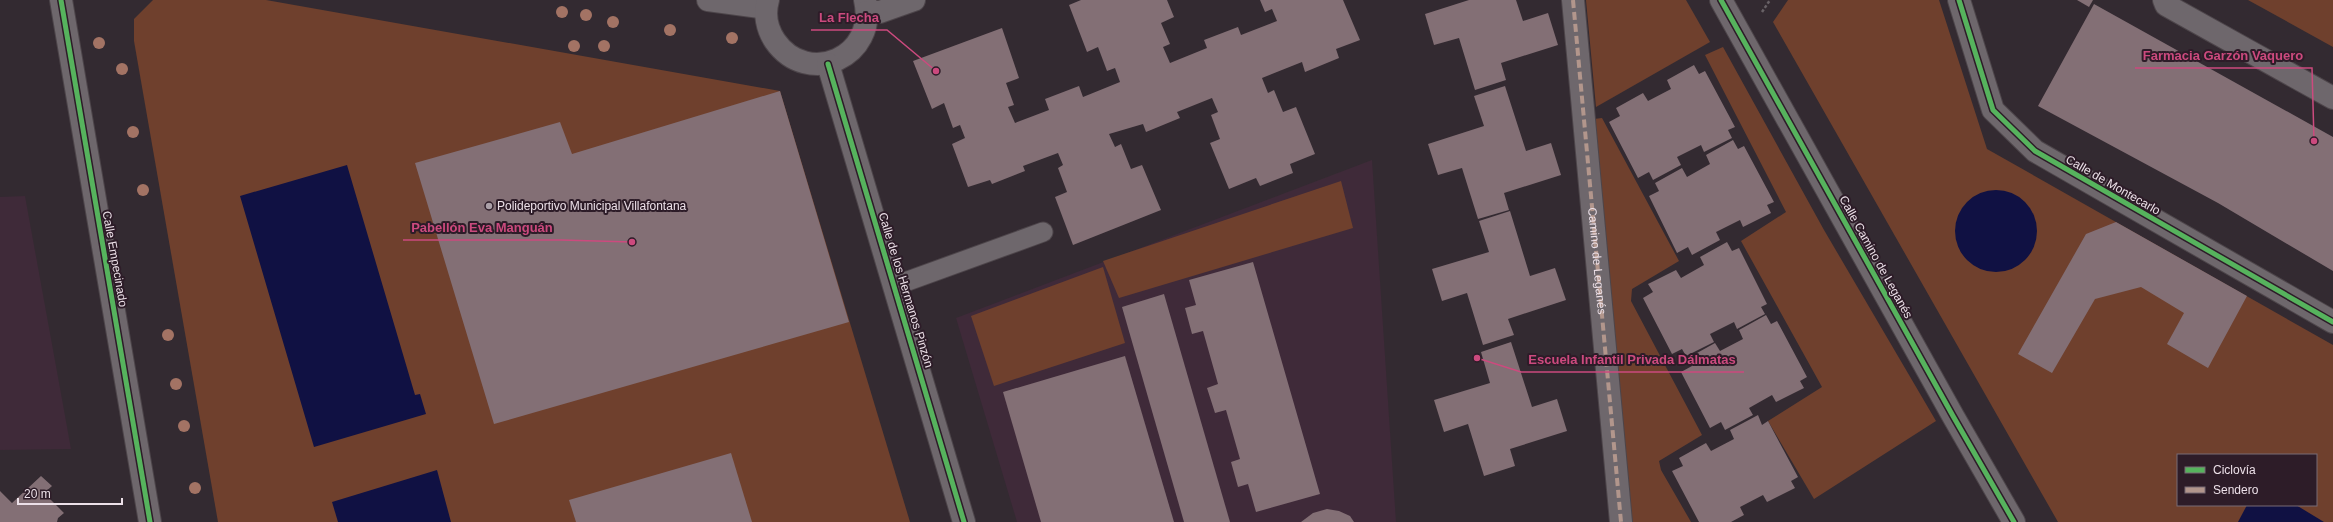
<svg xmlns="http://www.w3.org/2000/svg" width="2333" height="522" viewBox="0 0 2333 522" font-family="Arial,sans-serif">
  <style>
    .built { fill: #3f2a39 }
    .green { fill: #6f402d; fill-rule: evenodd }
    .water { fill: #101143 }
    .building { fill: #836f75 }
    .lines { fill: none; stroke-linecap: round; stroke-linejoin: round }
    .service-casing { stroke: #4d454a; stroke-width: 21 }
    .pedestrian-casing { stroke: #4d454a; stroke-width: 24 }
    .minor-casing { stroke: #4d454a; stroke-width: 24 }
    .path { stroke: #686166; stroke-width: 2.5; stroke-dasharray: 3 2; stroke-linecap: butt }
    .service { stroke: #6e676c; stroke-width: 19 }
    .pedestrian { stroke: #6e676c; stroke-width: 22 }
    .minor { stroke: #6e676c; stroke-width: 22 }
    .quiet { stroke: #b2968c; stroke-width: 4; stroke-dasharray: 8 4; stroke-linecap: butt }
    .cycleway-casing { stroke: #2d1c28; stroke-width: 8 }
    .cycleway { stroke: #56b35d; stroke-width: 5 }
    .tree { fill: #a37364 }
    .poi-dot { fill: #aba0a8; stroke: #2d1c28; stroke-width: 1.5 }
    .labels { text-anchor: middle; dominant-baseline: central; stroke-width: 4; stroke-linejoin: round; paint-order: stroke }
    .street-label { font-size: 12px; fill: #ece0e8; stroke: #2d1c28 }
    .poi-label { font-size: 12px; fill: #ece0e8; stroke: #2d1c28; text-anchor: start }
    .leader { fill: none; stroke: #cc4a7e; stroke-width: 1.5 }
    .callout-dot { fill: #cc4a7e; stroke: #2d1c28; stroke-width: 1.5 }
    .callout-label { font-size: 13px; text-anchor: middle; font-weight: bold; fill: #cc4a7e; stroke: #2d1c28; stroke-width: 4; stroke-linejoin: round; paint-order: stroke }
  </style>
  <rect width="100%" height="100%" fill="#332a31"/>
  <!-- built -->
  <g class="built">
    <polygon points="1372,160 1396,522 1017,522 956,318"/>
    <polygon points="25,196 62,399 71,449 0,450 0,197"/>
  </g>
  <!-- green -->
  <g class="green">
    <polygon points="153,0 266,0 780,91 910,522 218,522 134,41 134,19"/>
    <polygon points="1586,0 1686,0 1710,42 1596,107"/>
    <path d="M1788,0H1939L1987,149L2333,345V522H2058L1773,22ZM2178,455H2316V505H2178Z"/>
    <polygon points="2248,0 2333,0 2333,47"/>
    <polygon points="1723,47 1824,230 1936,421 1814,499 1768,421 1822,387 1741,241 1786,212 1705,55"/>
    <polygon points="1602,118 1679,261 1632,289 1631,301 1702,435 1659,461 1661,470 1691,522 1631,522 1594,119"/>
    <polygon points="1341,181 1353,228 1119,298 1103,261"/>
    <polygon points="1103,267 1125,343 994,386 971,316"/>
  </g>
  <!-- water -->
  <g class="water">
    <polygon points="347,165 415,395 420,394 426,414 314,447 240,196"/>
    <circle cx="1996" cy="231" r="41"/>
    <polygon points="437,470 451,522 338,522 332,502"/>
    <polygon points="2247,505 2296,505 2324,522 2238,522"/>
  </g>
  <!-- building -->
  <g class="building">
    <polygon points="1081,0 1167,0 1174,17 1161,23 1170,44 1163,47 1170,63 1207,48 1204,40 1238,27 1241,35 1277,21 1272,9 1265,12 1260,0 1343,0 1360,40 1336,49 1339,58 1305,72 1302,62 1262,78 1268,93 1274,90 1283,112 1296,107 1315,154 1290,164 1293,173 1260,186 1256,178 1229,189 1210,143 1220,139 1211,115 1218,112 1212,98 1177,112 1180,118 1146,132 1143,124 1109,134 1115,147 1121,144 1131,169 1142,165 1161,210 1073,245 1055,197 1067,192 1058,168 1063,165 1058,153 1023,166 1025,171 992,184 990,180 968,187 952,144 965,138 960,125 953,128 944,103 932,109 913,61 1002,28 1019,78 1006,83 1014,105 1008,107 1015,123 1049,110 1045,99 1079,86 1083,97 1120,82 1115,68 1107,71 1098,47 1087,52 1069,5"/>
    <polygon points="1469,0 1516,0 1523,21 1548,13 1558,45 1501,63 1506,80 1475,90 1459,38 1434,45 1425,14"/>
    <polygon points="2077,0 2093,0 2089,7"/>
    <polygon points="2094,4 2333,137 2333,271 2218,203 2038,106"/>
    <polygon points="1694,65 1699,74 1705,71 1735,127 1728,130 1732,138 1704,152 1701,145 1677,157 1681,165 1653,180 1649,172 1638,178 1609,122 1620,116 1616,108 1643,93 1648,101 1671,89 1667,80"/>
    <polygon points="1505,86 1526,151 1551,143 1561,175 1504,193 1509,210 1478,219 1462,168 1438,175 1428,144 1484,126 1474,96"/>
    <polygon points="780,91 849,322 494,424 415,163 560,122 572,154"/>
    <polygon points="1733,140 1738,149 1744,146 1774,202 1767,205 1771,213 1743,227 1740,220 1716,232 1720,240 1692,255 1688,247 1677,253 1649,196 1659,191 1655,183 1682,168 1687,177 1710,164 1706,155"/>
    <polygon points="1510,211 1530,276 1555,268 1566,300 1508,319 1514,335 1483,345 1467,293 1442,301 1432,269 1489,252 1479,221"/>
    <polygon points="2116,222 2247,296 2208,368 2167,344 2184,313 2141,287 2095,299 2052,373 2018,354 2086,234"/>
    <polygon points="1727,242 1732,251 1739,248 1767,304 1761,307 1765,314 1737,329 1734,322 1710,334 1714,342 1686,356 1682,349 1672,354 1643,298 1653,292 1648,284 1676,270 1681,278 1704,265 1700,257"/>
    <polygon points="1253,262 1320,494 1256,512 1248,484 1238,487 1231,462 1240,459 1226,410 1215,413 1207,388 1218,384 1203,331 1192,334 1185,308 1196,305 1189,280"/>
    <polygon points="1164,294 1230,522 1184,522 1122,307"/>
    <polygon points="1766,315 1771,324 1777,321 1807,377 1800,381 1804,388 1776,402 1772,395 1749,408 1753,415 1725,430 1721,422 1710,428 1681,372 1692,366 1688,358 1715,343 1720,351 1743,339 1739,330"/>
    <polygon points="1511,342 1532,407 1557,399 1567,431 1510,449 1515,466 1484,476 1468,424 1444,432 1434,400 1490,383 1481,352"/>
    <polygon points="1125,356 1174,522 1041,522 1003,392"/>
    <polygon points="1758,415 1762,425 1768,421 1798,477 1791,481 1795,488 1767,502 1763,495 1740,507 1744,515 1731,522 1699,522 1672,471 1683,466 1679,458 1706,443 1711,451 1734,439 1730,430"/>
    <polygon points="731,453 752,522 576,522 569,500"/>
    <polygon points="41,476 52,486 44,493 64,513 58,518 57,522 0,522 0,491 12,503"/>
    <polygon points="1327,509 1339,511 1350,516 1354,522 1301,522 1313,513"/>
  </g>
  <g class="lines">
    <defs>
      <polyline id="service" points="894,286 1043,232"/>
      <g id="pedestrian">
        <path id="s1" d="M1573,0L1621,522"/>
      </g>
      <g id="minor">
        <polyline points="61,0 150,522"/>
        <polyline points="708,0 766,8"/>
        <path d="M768,0C764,14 767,29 775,41C808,88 878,57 865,0"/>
        <polyline points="1721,0 1953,416 2014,522"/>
        <polyline points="1959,0 1993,110 2035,151 2333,322"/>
        <polyline points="2164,0 2166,5 2333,98"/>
        <polyline points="867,12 880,12 914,0"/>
        <polyline points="828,64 964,522"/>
      </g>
    </defs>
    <!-- service casing -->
    <use href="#service" class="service-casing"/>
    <!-- pedestrian casing -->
    <use href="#pedestrian" class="pedestrian-casing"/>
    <!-- minor casing -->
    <use href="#minor" class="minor-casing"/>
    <!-- path -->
    <polyline class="path" points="1762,12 1770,0"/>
    <!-- service -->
    <use href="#service" class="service"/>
    <!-- pedestrian -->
    <use href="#pedestrian" class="pedestrian"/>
    <!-- minor -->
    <use href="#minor" class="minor"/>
    <!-- quiet -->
    <polyline class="quiet" points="1573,0 1621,522"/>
    <defs>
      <g id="cycleway">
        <polyline points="61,0 150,522"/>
        <polyline points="1721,0 1953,416 2014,522"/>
        <polyline points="1959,0 1993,110 2035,151 2333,322"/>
        <polyline points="828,64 964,522"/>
      </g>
    </defs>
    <!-- cycleway casing -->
    <use href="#cycleway" class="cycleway-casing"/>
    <!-- cycleway -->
    <use href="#cycleway" class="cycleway"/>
  </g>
  <!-- trees -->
  <g class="tree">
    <circle cx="562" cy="12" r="6"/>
    <circle cx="586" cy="15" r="6"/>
    <circle cx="613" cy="22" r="6"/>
    <circle cx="670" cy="30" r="6"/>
    <circle cx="732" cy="38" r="6"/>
    <circle cx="99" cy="43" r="6"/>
    <circle cx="574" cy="46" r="6"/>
    <circle cx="604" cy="46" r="6"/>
    <circle cx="122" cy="69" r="6"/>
    <circle cx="133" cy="132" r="6"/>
    <circle cx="143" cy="190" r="6"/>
    <circle cx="168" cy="335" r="6"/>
    <circle cx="176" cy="384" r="6"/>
    <circle cx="184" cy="426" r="6"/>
    <circle cx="195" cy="488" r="6"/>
  </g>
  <!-- markers -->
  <circle class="poi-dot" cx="489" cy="206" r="4"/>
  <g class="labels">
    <!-- street labels -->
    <g class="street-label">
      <text transform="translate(2113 185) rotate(30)">Calle de Montecarlo</text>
      <text transform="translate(1876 257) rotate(61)">Calle Camino de Leganés</text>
      <text transform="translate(115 259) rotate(80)">Calle Empecinado</text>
      <text stroke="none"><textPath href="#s1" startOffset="262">Camino de Leganés</textPath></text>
      <text transform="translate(906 290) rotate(73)">Calle de los Hermanos Pinzón</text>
    </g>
    <!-- poi labels -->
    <g class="poi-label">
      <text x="497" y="206">Polideportivo Municipal Villafontana</text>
    </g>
  </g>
  <!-- callouts -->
  <path class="leader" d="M936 71L887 30H811M2314 141L2312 68H2135M632 242L561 240H403M1477 358L1521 372H1744"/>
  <g class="callout-dot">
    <circle cx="936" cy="71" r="4"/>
    <circle cx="2314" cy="141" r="4"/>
    <circle cx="632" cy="242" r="4"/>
    <circle cx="1477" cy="358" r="4"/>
  </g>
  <g class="callout-label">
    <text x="849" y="22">La Flecha</text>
    <text x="2223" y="60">Farmacia Garzón Vaquero</text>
    <text x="482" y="232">Pabellón Eva Manguán</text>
    <text x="1632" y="364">Escuela Infantil Privada Dálmatas</text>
  </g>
  <!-- legend -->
  <rect x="2177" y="454" width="140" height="52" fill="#2d1c28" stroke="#796a75"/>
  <rect x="2185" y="467" width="20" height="6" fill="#56b35d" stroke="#796a75"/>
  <text x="2213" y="474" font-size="12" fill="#ece0e8">Ciclovía</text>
  <rect x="2185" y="487" width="20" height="6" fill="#b2968c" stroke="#796a75"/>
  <text x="2213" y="494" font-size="12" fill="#ece0e8">Sendero</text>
  <!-- scale -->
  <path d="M18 498v6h104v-6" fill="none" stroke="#ece0e8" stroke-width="2"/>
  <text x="24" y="498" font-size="12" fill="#ece0e8" stroke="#2d1c28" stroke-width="3" paint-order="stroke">20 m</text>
</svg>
